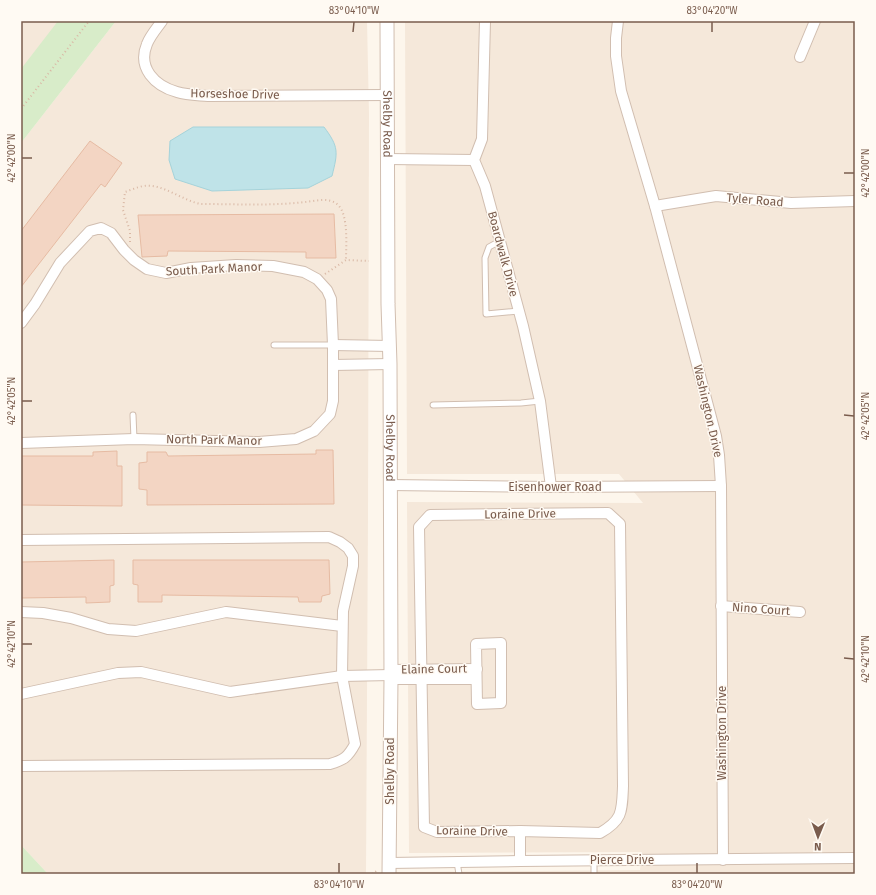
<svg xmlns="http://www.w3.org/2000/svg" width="876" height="895" viewBox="0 0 876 895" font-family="'Fira Sans',sans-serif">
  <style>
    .residential { fill: #f5e8da }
    .green { fill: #d8ecc9 }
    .water { fill: #bfe3e8; stroke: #a5d3da }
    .building { fill: #f3d5c3; stroke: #e6bba3 }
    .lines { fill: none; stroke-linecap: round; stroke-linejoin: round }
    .service-casing { stroke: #d1beb0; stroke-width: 7 }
    .minor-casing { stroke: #d1beb0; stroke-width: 12 }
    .tertiary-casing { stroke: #d1beb0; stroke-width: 15 }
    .path { stroke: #d9b8a5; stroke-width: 2; stroke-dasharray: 1 3; stroke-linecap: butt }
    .service { stroke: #fff; stroke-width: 5 }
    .minor { stroke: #fff; stroke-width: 10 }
    .tertiary { stroke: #fff; stroke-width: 13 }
    .ticks { fill: none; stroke: #7a5c4d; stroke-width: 1.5 }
    .labels { text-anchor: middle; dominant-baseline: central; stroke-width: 3; stroke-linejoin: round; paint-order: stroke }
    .street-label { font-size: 12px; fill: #7a5c4d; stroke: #fffaf3 }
    .neatline { fill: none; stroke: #7a5c4d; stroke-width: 1.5 }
    .ticks-label { font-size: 10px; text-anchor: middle; fill: #7a5c4d }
  </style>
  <rect width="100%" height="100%" fill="#fdf6ec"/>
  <!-- residential -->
  <g class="residential">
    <polygon points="21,21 59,21 21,70"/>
    <polygon points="116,21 367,21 369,114 368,518 366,874 48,874 21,845 21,143"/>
    <polygon points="405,21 855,21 855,874 410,874 410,872 640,870 642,852 409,853 407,502 643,503 619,474 407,474"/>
  </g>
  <!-- green -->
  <g class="green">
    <polygon points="58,21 116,21 21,143 21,69"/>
    <polygon points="21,845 48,874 21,874"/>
  </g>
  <!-- water -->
  <path class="water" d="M193,127H324C339,147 338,152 332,176L308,188L212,191L175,179L169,160L170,141Z"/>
  <!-- building -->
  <g class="building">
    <polygon points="90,141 122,163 105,187 101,184 21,287 21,231"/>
    <polygon points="334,214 336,258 306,258 306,252 168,251 167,256 142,257 138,215"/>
    <polygon points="316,450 333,450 334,504 147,505 147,490 139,489 139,463 147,462 147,452 166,452 168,456 316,454"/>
    <polygon points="117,451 117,466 122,466 122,506 21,505 21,456 93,456 93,452"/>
    <polygon points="114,560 114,585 110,586 110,602 86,603 86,597 21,598 21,562"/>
    <polygon points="133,560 329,560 330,594 322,596 321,602 299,602 298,597 162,595 162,602 138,602 138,585 133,584"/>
  </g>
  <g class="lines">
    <defs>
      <g id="service">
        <polyline points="500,241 489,247 485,258 486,314 519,311"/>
        <polyline points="274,345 333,345"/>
        <polyline points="433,405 521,403 540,401"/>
        <polyline points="133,415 134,439"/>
        <polyline points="457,862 459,874"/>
        <polyline points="594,874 594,860"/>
      </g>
      <g id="minor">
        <path d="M162,21C157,28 150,36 147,44C137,68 155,86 177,92C187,95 197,95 208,96L387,95"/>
        <polyline points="485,21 482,139 474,160 485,186 523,326 540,401 551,487"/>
        <polyline points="618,21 616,38 616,56 621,91 655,206 716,436 719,455 721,486 723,860"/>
        <polyline points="800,57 815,21"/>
        <polyline points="388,159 474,160"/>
        <polyline points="655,206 716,196 791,203 855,201"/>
        <polyline points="21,323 35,304 60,263 90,231 101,228 111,233 124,250 134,260 147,269 166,273 191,268 236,265 273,266 304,272 317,279 327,290 331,299 333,345 333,401 330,414 314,431 296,439 259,442 134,439 21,443"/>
        <polyline points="333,345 390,346"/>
        <polyline points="333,365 390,364"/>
        <polyline points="390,485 551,487 721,486"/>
        <path d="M608,513L620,524L623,786C622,811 623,820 600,833L520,831L437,832L424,827L419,527L430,515Z"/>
        <path d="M21,540L329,537L340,542L348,548L353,556V566L343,611L342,676L355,744C348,757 344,760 330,764L21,766"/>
        <polyline points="721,606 800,612"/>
        <polyline points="21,612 43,613 71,618 108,629 136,631 226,612 342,626"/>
        <polygon points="501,643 501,703 477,704 476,644"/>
        <polyline points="390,670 477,669"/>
        <polyline points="391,679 476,679"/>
        <polyline points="21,694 118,673 141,672 230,692 342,676 391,675"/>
        <polyline points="520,831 520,861"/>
        <polyline points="389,863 520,861 855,858"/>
      </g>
      <g id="tertiary">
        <path id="s1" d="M387,21L388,304L390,364L391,679L389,874"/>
      </g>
    </defs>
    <!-- service casing -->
    <use href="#service" class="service-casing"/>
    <!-- minor casing -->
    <use href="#minor" class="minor-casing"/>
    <!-- tertiary casing -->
    <use href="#tertiary" class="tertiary-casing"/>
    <!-- path -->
    <g class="path">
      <polyline points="21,109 89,21"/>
      <path d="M130,242V231L123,210L125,192C131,190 137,187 144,186C162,183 183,201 201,204C236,204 271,206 305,202C316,201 328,197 337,204C349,213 346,247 346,260"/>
      <polyline points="325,274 346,260 369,261"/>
      <polyline points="372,874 378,870"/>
    </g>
    <!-- service -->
    <use href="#service" class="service"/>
    <!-- minor -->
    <use href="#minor" class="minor"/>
    <!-- tertiary -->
    <use href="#tertiary" class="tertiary"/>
  </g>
  <!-- ticks -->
  <path class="ticks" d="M353,32L354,22M712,32V22M22,158H32M844,173H854M22,401H32M844,415L854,416M22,644H32M844,658L854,659M339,873V863M697,873V863"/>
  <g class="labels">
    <!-- street labels -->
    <g class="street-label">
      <text transform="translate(235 94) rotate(1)">Horseshoe Drive</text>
      <text stroke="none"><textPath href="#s1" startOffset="103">Shelby Road</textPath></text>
      <text transform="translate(755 200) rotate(5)">Tyler Road</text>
      <text transform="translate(503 254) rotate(75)">Boardwalk Drive</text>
      <text transform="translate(214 269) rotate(-3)">South Park Manor</text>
      <text transform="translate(708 411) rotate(77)">Washington Drive</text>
      <text transform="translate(214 440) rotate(1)">North Park Manor</text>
      <text stroke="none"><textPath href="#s1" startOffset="427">Shelby Road</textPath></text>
      <text x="555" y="487">Eisenhower Road</text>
      <text transform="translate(520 514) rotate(-1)">Loraine Drive</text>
      <text transform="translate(761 609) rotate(4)">Nino Court</text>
      <text transform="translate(434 669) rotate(-1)">Elaine Court</text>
      <text transform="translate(722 733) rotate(-90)">Washington Drive</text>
      <text transform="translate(390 771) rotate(-90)">Shelby Road</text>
      <text transform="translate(472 831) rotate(1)">Loraine Drive</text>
      <text x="622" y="860">Pierce Drive</text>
    </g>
  </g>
  <!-- border -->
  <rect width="876" height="895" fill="none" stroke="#fffaf3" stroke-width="44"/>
  <!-- north arrow -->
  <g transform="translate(818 837) rotate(181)" stroke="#fffaf3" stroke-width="3" paint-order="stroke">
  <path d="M0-3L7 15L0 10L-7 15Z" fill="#7a5c4d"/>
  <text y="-6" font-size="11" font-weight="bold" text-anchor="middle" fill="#7a5c4d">N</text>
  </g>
  <rect x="22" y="22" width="832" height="851" class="neatline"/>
  <g class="ticks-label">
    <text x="354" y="14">83°04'10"W</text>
    <text x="712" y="14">83°04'20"W</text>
    <text transform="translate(11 158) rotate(-90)" y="4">42°42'00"N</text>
    <text transform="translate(865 173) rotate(-90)" y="4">42°42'00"N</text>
    <text transform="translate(11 401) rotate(-90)" y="4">42°42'05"N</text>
    <text transform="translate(865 416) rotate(-90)" y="4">42°42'05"N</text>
    <text transform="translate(11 644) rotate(-90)" y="4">42°42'10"N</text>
    <text transform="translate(865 659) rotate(-90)" y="4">42°42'10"N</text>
    <text x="339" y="888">83°04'10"W</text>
    <text x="697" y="888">83°04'20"W</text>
  </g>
</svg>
